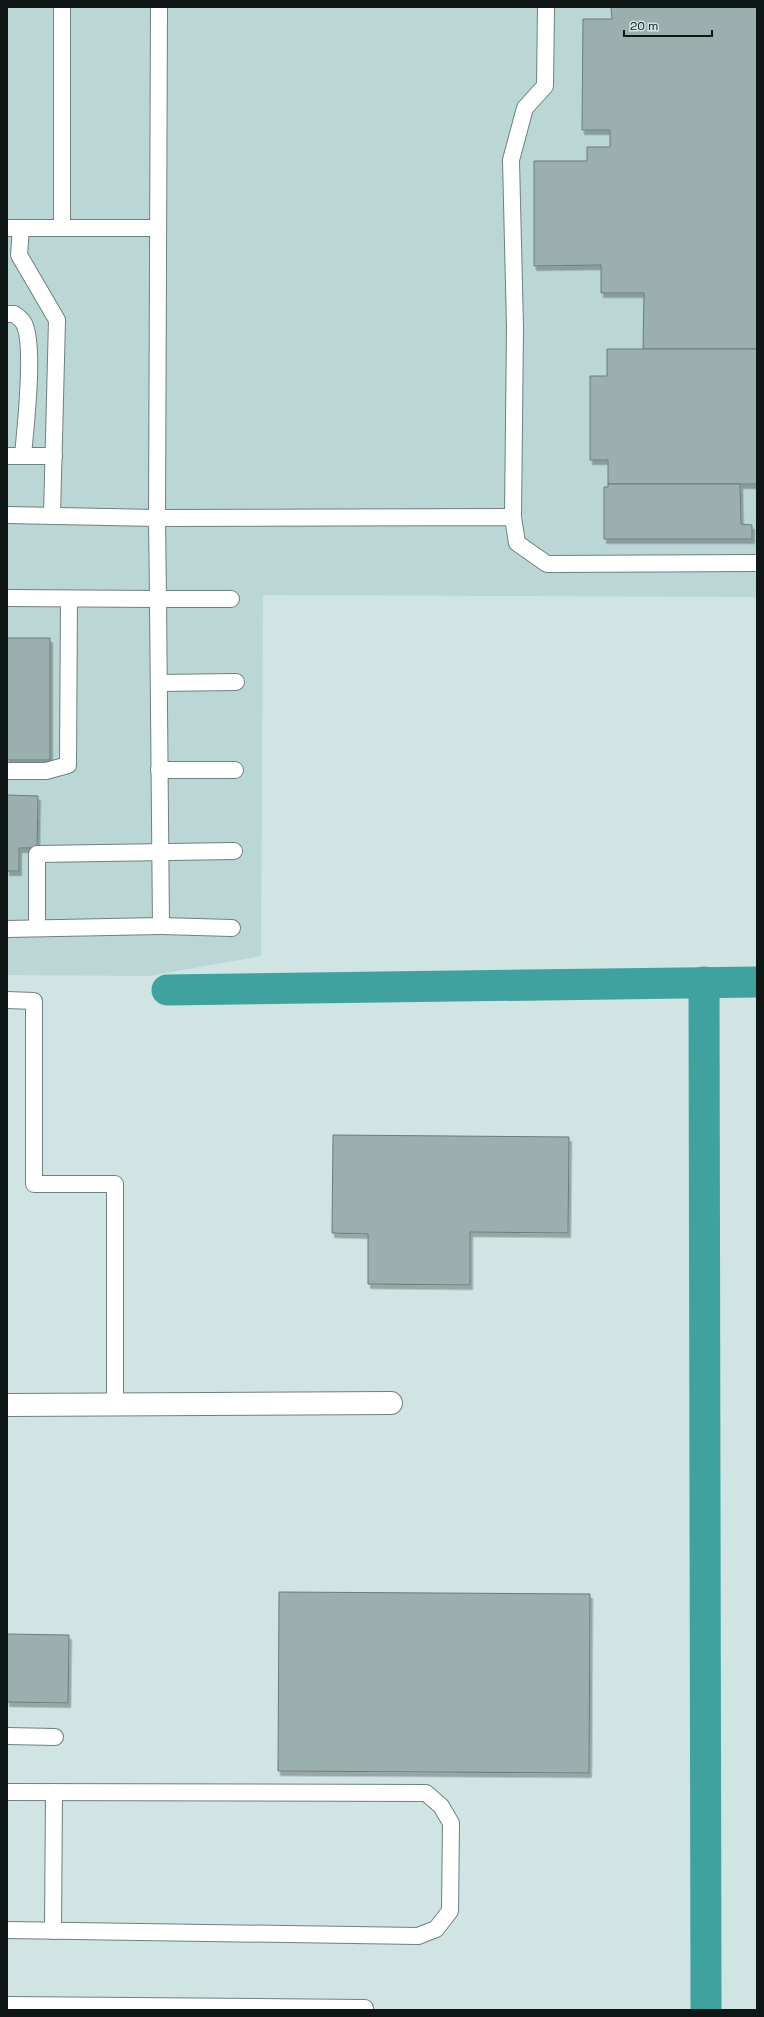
<svg xmlns="http://www.w3.org/2000/svg" width="764" height="2017" viewBox="0 0 764 2017" font-family="'Space Grotesk',sans-serif">
  <style>
    .built { fill: #bad7d6 }
    .lines { fill: none; stroke-linecap: round; stroke-linejoin: round }
    .canal { stroke: #3fa29f; stroke-width: 31 }
    .building { fill: #9bafae; stroke: #6a7c7b; filter: url(#shadow) }
    .lane-casing { stroke: #6e807f; stroke-width: 18 }
    .street-casing { stroke: #6e807f; stroke-width: 24 }
    .lane { stroke: #fff; stroke-width: 16 }
    .street { stroke: #fff; stroke-width: 22 }
  </style>
  <defs>
    <filter id="shadow"><feDropShadow dx="2.5" dy="4.5" stdDeviation="0" flood-color="#0004"/></filter>
  </defs>
  <rect width="100%" height="100%" fill="#cfe4e3"/>
  <!-- built -->
  <polygon class="built" points="7,7 757,7 757,597 263,595 261,956 149,976 7,975"/>
  <g class="lines">
    <!-- canal -->
    <g class="canal">
      <polyline points="704,982 706,2010"/>
      <polyline points="167,990 757,982"/>
    </g>
  </g>
  <!-- building -->
  <g class="building">
    <polygon points="611,7 757,7 757,349 643,349 644,293 601,293 601,265 534,266 534,161 587,161 587,147 610,147 610,130 582,130 583,19 612,19"/>
    <polygon points="607,349 757,349 757,484 608,484 608,460 590,460 590,376 607,376"/>
    <polygon points="608,484 740,484 741,524 752,525 752,539 604,539 604,487 608,487"/>
    <rect x="7" y="638" width="43" height="122"/>
    <polygon points="7,795 38,796 37,848 19,848 19,871 7,871"/>
    <polygon points="333,1135 569,1137 568,1233 470,1232 470,1285 368,1284 368,1234 332,1233"/>
    <polygon points="279,1592 590,1594 589,1773 278,1771"/>
    <polygon points="7,1634 69,1635 68,1703 7,1702"/>
  </g>
  <g class="lines">
    <defs>
      <g id="lane">
        <polyline points="159,7 157,518 513,517 517,543 547,564 757,563"/>
        <polyline points="7,228 158,228"/>
        <polyline points="21,228 19,255 57,320 52,516"/>
        <polyline points="62,228 62,7"/>
        <path d="M7,314H14C17,316 21,319 23,322C36,341 25,430 23,456"/>
        <polyline points="7,456 54,456"/>
        <polyline points="7,515 157,518 158,599 7,598"/>
        <polyline points="513,517 515,327 511,160 525,108 545,86 546,7"/>
        <polyline points="159,683 236,682"/>
        <polyline points="159,770 235,770"/>
        <polyline points="7,771 46,771 68,765 69,599"/>
        <polyline points="161,926 232,928"/>
        <polyline points="37,928 37,854 234,851"/>
        <polyline points="7,929 161,926 158,599 231,599"/>
        <polyline points="7,1000 34,1001 34,1184 115,1184 115,1404"/>
        <polyline points="7,1736 55,1737"/>
        <polyline points="7,1792 426,1793 441,1806 451,1823 450,1911 436,1929 418,1936 7,1930"/>
        <polyline points="53,1931 54,1792"/>
        <polyline points="7,2005 365,2008"/>
      </g>
      <polyline id="street" points="7,1405 391,1403"/>
    </defs>
    <!-- lane casing -->
    <use href="#lane" class="lane-casing"/>
    <!-- street casing -->
    <use href="#street" class="street-casing"/>
    <!-- lane -->
    <use href="#lane" class="lane"/>
    <!-- street -->
    <use href="#street" class="street"/>
  </g>
  <!-- border -->
  <rect width="764" height="2017" fill="none" stroke="#0f1716" stroke-width="16"/>
  <!-- scale -->
  <path d="M624 30v6h88v-6" fill="none" stroke="#0f1716" stroke-width="2"/>
  <text x="630" y="30" font-size="12" fill="#0f1716" stroke="#cfe4e3" stroke-width="3" paint-order="stroke">20 m</text>
</svg>
